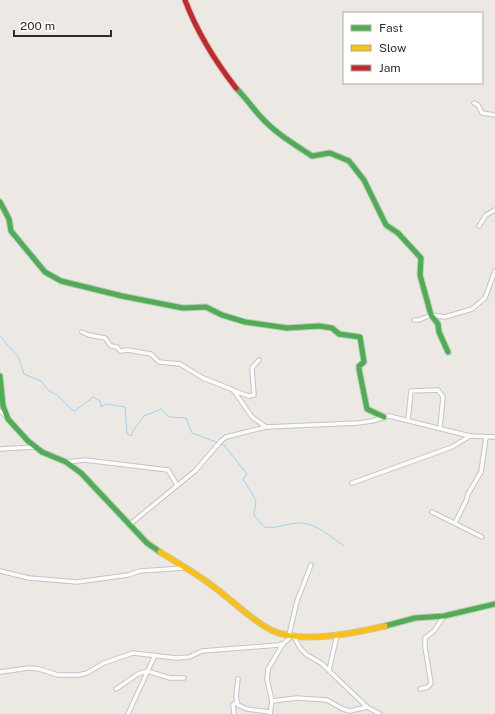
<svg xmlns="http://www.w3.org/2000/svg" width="495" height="714" viewBox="0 0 495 714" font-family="'Public Sans',sans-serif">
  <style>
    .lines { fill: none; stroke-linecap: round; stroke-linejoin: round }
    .stream { stroke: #99d6ec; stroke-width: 1 }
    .street-casing { stroke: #c5c4c5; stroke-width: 5.5 }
    .fast-casing { stroke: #c5c4c5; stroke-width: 7 }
    .slow-casing { stroke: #c5c4c5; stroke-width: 7 }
    .jam-casing { stroke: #c5c4c5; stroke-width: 7 }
    .street { stroke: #fcfcfb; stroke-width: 3.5 }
    .fast { stroke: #4caf50; stroke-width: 5 }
    .slow { stroke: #ffc107; stroke-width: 5 }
    .jam { stroke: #c62828; stroke-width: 5 }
  </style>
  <rect width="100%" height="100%" fill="#ece8e4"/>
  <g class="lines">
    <!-- stream -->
    <path class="stream" d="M0,336L19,358L24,374L41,381L48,390L57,395L72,410L75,411L93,397L100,401L101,407L106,404L125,407L127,434L131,436C133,428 140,423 144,416L161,409L169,417L186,418L192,433L224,445L247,474L243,479L256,500L254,515L264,527C277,529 287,523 300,523C316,523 331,537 344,546"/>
    <defs>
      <g id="street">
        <polyline points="474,103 478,105 482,113 495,115"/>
        <polyline points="479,226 486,215 495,210"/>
        <polyline points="414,320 419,320 431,315 445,317 472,309 485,298 495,271"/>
        <polyline points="82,332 89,335 105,338 111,346 117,347 120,351 128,350 151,354 159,362 180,364 203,378 231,389 234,391 252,417 266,427"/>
        <polyline points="234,391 249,396 254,395 252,368 259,360"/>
        <polyline points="0,411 6,416"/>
        <polyline points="408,420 411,391 438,390 443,397 440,428"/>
        <polyline points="0,449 35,447"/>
        <polyline points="66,462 85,460 168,470 177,485"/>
        <polyline points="352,483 452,447 470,436"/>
        <polyline points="432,512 482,537"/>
        <polyline points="455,523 466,501 468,494 481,472 486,437"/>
        <polyline points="129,525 195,471 221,441 226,437 266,427 358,423 372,421 389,416 470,436 495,437"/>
        <polyline points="0,571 29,578 77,582 128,575 140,571 185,568"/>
        <polyline points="289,635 297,601 311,565"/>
        <polyline points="329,670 337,635"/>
        <polyline points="0,672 29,668 39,669 58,675 79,675 87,673 104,663 133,653 176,658 189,657 202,651 279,645 284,643 293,635 300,648 307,655 321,663 367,707 380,714"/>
        <polyline points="238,679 236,697 238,705 247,709 270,712"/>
        <polyline points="116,689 138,674 147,671 170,678 184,678"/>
        <polyline points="420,689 428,687 431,683 425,647 425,638 434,631 444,616"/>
        <polyline points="272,701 297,698 327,700 343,709 350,711 367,707"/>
        <polyline points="128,714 155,655"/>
        <polyline points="234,714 233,705 237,702"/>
        <polyline points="270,714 272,701 267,679 268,669 283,644"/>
      </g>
      <g id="fast">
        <path d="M236,88C245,97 252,107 260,116C275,133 294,144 312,156L330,153L349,161L364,180L386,225L398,233L421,258L420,275L431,315L438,324L439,332L448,352"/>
        <polyline points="0,202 9,219 11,231 45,272 61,281 122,296 183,308 206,307 222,315 245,322 287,328 319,326 332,328 339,334 360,337 364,362 359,366 359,369 367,409 384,417"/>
        <polyline points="0,376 3,406 8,419 28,441 42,452 66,462 81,473 147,543 160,552"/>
        <polyline points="385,626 415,618 444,616 495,604"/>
      </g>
      <path id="slow" d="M160,552C178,563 197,574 214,587C233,601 252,621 273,631C303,644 355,633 385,626"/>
      <path id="jam" d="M185,0C197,32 215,61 236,88"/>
    </defs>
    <!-- street casing -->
    <use href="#street" class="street-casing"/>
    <!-- fast casing -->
    <use href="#fast" class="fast-casing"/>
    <!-- slow casing -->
    <use href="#slow" class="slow-casing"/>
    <!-- jam casing -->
    <use href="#jam" class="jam-casing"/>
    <!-- street -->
    <use href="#street" class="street"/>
    <!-- fast -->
    <use href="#fast" class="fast"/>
    <!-- slow -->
    <use href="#slow" class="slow"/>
    <!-- jam -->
    <use href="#jam" class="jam"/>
  </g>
  <!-- legend -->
  <rect x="343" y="12" width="140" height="72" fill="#ffffff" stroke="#ababab"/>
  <rect x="351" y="25" width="20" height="6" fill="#4caf50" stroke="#ababab"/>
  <text x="379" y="32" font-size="12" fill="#2e2e2e">Fast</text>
  <rect x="351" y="45" width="20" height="6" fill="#ffc107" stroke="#ababab"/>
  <text x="379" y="52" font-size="12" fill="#2e2e2e">Slow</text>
  <rect x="351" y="65" width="20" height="6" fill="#c62828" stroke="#ababab"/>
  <text x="379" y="72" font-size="12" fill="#2e2e2e">Jam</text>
  <!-- scale -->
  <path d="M14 30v6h97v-6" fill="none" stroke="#2e2e2e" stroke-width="2"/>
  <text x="20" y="30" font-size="12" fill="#2e2e2e" stroke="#ffffff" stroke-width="3" paint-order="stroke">200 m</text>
</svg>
